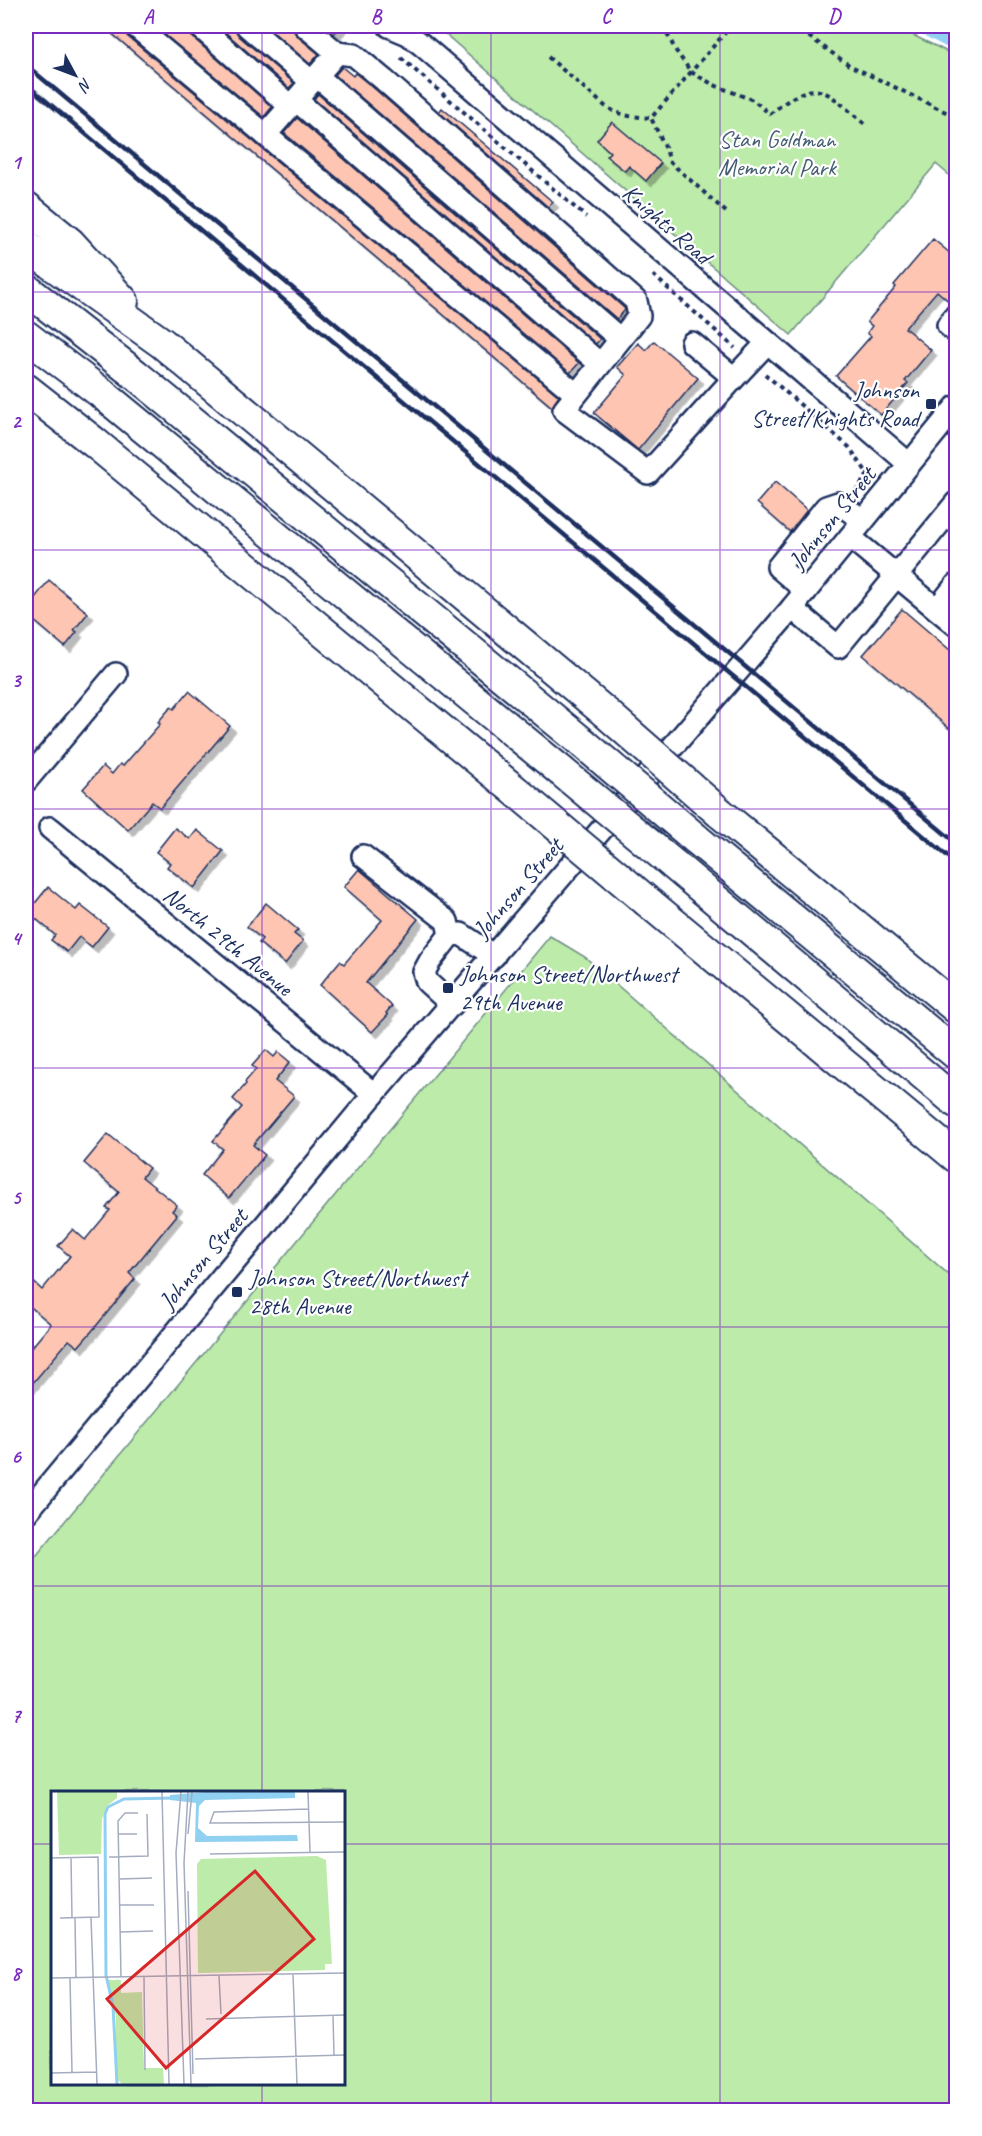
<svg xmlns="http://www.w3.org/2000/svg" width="982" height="2136" viewBox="0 0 982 2136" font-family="Caveat,sans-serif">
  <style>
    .green { fill: #bdeba9; stroke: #6c8d84; stroke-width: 1.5; fill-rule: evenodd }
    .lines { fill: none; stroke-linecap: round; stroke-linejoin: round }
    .canal { stroke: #90d0f1; stroke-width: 22 }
    .building { fill: #fec5b2; stroke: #1b2f5e; stroke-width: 1.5; filter: url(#shadow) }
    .minor-casing { stroke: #1b2f5e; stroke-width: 26 }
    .highway-casing { stroke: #1b2f5e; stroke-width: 34 }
    .path { stroke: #1b2f5e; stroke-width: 4; stroke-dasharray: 4.5 4.5; stroke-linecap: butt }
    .minor { stroke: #fff; stroke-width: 21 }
    .highway { stroke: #fff; stroke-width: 30 }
    .rail { stroke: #1b2f5e; stroke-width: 4.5 }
    .highway-bridge-casing { stroke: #1b2f5e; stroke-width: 34; stroke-linecap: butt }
    .highway-bridge { stroke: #fff; stroke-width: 30 }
    .grid { fill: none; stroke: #7b2cbf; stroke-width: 1.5; stroke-opacity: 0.55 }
    .poi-dot { fill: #1b2f5e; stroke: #fff; stroke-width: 2 }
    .labels { text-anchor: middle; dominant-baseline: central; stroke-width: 4.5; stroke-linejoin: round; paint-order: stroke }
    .park-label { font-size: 24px; fill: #445e71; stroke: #fff }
    .street-label { font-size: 24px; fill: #1b2f5e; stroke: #fff }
    .poi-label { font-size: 24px; fill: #1b2f5e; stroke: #fff; text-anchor: start }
    .inset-river { fill: none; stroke: #90d0f1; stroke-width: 3 }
    .inset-road { fill: none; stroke: #a4acbf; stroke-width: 1.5 }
    .view { fill: #d62828; fill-opacity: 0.15; stroke: #d62828; stroke-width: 3 }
    .inset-edge { fill: none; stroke: #1b2f5e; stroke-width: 3 }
    .neatline { fill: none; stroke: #7b2cbf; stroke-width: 2 }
    .grid-label { font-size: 20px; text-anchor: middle; font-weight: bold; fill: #7b2cbf }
  </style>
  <defs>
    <filter id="shadow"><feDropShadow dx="5.5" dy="5.5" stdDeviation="0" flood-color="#0004"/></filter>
  </defs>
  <rect width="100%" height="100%" fill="#fff"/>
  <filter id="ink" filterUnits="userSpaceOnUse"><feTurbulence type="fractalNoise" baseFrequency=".0167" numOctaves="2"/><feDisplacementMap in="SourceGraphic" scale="12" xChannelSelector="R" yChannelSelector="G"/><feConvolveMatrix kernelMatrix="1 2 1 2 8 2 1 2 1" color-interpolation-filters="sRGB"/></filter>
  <g filter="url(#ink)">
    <!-- green -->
    <g class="green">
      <polygon points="436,26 894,26 956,56 956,181 936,164 791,335"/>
      <path d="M550,936L585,957L956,1281V2110H26V1568ZM52,1792H344V2084H52Z"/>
    </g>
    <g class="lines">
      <!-- canal -->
      <polyline class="canal" points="929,26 956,40"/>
    </g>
    <!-- building -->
    <g class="building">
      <polygon points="103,26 123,26 127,36 559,396 552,407"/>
      <polygon points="154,26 187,26 191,36 272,107 264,117"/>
      <polygon points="218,26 235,26 239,36 294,83 289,88"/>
      <polygon points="266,26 293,26 297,36 319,54 310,64"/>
      <polygon points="324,26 341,26 334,34"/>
      <polygon points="342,67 353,76 355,73 376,90 624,308 625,310 617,319 335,75"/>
      <polygon points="318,94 600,339 596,344 314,99"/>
      <polygon points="442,108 553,202 548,207 439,112"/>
      <polygon points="297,118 579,363 570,373 284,133"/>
      <polygon points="612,122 661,163 646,181 629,166 625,171 606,156 610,152 597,140"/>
      <polygon points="933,239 957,259 957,302 951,303 937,291 905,328 931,350 905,381 908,383 881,415 836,376 871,336 867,333 872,326 867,322 896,287 894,285"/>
      <polygon points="654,341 698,378 638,450 594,413 626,375 617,367 638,343 646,350"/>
      <polygon points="775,482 807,510 790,532 757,503"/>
      <polygon points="49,580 88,613 74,630 77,632 65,647 26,614 26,609"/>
      <polygon points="902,609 957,656 957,735 863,655"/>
      <polygon points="189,691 230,726 160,808 152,802 128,830 83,789 103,766 112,774 120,764 123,766 160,724 158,722 171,707 174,709"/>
      <polygon points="175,828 190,839 197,830 223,851 194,888 167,867 170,863 156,852"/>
      <polygon points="359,869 418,919 366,983 392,1006 386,1013 388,1015 372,1032 320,985 340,961 344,964 382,920 344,887"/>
      <polygon points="48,887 76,910 80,905 108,927 92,947 79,937 67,952 51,940 55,935 28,912"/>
      <polygon points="266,903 298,930 294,934 303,941 285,964 259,943 262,939 247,927"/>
      <polygon points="266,1050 274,1057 278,1052 290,1062 275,1081 294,1096 253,1145 265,1155 229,1198 202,1175 223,1149 213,1141 242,1107 233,1099 246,1084 245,1082 256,1069 252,1066"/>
      <polygon points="108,1134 149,1168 142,1177 177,1205 172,1211 177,1215 129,1273 135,1279 92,1331 78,1347 69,1340 26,1391 26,1354 51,1324 26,1303 26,1275 42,1290 70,1256 58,1246 73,1229 85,1240 110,1210 106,1208 119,1192 84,1163"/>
    </g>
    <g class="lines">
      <defs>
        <g id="minor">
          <polyline points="135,26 576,394"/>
          <polyline points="199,26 290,106"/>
          <polyline points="247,26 312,82"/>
          <polyline points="305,26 337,53 354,55 384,80 636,301 639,316 564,410 648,473 734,378"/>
          <polyline points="389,26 408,34 422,45 909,464"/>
          <polyline points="317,76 620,339"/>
          <polyline points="296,100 600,364"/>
          <polyline points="266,134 337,53"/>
          <polyline points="956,315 948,325 956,332"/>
          <polyline points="692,343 734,378 766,344"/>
          <polyline points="850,537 956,625"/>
          <polyline points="806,591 778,567 826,507 838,503 863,520"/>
          <polyline points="792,608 838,647 956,503"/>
          <polyline points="937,609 956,585"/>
          <polyline points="26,781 116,674"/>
          <polyline points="50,828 374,1094"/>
          <polyline points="363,856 447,921 450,935 430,961 424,972 427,982 452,1005"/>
          <polyline points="450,935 461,934 494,956"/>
          <polyline points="26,1513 374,1094 792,608 956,407"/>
        </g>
        <g id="highway">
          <polyline points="26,207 70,243 123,301"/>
          <polyline points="26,246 162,343 606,713"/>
          <polyline points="26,289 136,375 583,743"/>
          <polyline points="26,336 100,392 561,771"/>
          <polyline points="26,389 95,443 518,793"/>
          <polyline points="720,813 956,1008"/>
          <polyline points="695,838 956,1054"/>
          <polyline points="673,864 956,1102"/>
          <polyline points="648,902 956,1157"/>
        </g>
      </defs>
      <!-- minor casing -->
      <use href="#minor" class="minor-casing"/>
      <!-- highway casing -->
      <use href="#highway" class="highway-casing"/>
      <!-- path -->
      <g class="path">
        <path d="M663,26L676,51L691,72L714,85L753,100L770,114C820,74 822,89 866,125"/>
        <polyline points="794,26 849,65 956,117"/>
        <polyline points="548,57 605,106 615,112 629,116 651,118"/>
        <polyline points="401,58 586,217"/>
        <polyline points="726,212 670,162 666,149 651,118 731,26"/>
        <polyline points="653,275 735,348"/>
        <polyline points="765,374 849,447 868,474 855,492"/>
      </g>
      <!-- minor -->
      <use href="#minor" class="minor"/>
      <!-- highway -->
      <use href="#highway" class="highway"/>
      <!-- rail -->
      <g class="rail">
        <polyline points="26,65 956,843"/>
        <polyline points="26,84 956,863"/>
      </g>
      <defs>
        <g id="highway-bridge">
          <polyline points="606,713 720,813"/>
          <polyline points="583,743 695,838"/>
          <polyline points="561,771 673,864"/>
          <polyline points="518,793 648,902"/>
        </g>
      </defs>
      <!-- highway-bridge casing -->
      <use href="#highway-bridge" class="highway-bridge-casing"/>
      <!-- highway-bridge -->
      <use href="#highway-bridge" class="highway-bridge"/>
    </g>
  </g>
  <!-- grid -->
  <path class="grid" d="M262,26V1792M491,26V2110M720,26V2110M26,292H956M26,550H956M26,809H956M26,1068H956M26,1327H956M26,1586H956M26,1844H52M344,1844H956M262,2084V2110"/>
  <!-- markers -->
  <g class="poi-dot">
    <rect x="925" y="398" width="12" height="12" rx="3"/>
    <rect x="442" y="982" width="12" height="12" rx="3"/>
    <rect x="231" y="1286" width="12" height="12" rx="3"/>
  </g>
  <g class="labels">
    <!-- park labels -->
    <g class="park-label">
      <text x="777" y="139">Stan Goldman<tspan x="777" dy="28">Memorial Park</tspan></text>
    </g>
    <!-- street labels -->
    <g class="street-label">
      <text transform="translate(667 224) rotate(41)">Knights Road</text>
      <text transform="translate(832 518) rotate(-51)">Johnson Street</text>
      <text transform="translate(518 888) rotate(-49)">Johnson Street</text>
      <text transform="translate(228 941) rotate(39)">North 29th Avenue</text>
      <text transform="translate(203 1259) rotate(-50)">Johnson Street</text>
    </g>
    <!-- poi labels -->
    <g class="poi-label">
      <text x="919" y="390" text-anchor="end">Johnson<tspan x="919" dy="28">Street/Knights Road</tspan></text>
      <text x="460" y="974">Johnson Street/Northwest<tspan x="460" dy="28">29th Avenue</tspan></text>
      <text x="249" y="1278">Johnson Street/Northwest<tspan x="249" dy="28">28th Avenue</tspan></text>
    </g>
  </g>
  <!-- overview -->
  <g transform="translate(51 1791)">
    <rect width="294" height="294" fill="#fff"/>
    <path d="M6,1H66V7L56,15L51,28L50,63L8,64ZM266,65L275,69L281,173H274V179L147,182L146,73L150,68ZM55,189H70V202L91,201L93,277H112L113,293H71L64,286L65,225Z" fill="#bdeba9"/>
    <path d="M154,1H244V7L154,9L148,15L147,37L156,45L246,44L247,50L144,51L145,12L119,9V4Z" fill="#90d0f1"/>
    <path class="inset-river" d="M66,293L62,215L55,184L54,23L57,16L73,8L122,7"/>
    <path class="inset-road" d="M111,1L118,293M130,1L125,62L133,293M137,1L133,72L140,293M257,1L259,61M257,18L163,21L159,32L294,31M67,43H86M137,43L141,1M159,63L294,61M58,66L97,65L96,23M0,67L47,66L48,126L9,127M20,67L21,127M69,88L101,87M137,100L142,283M69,114H103M24,127L25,187M40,127L46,293M69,141L102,140M242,183L246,293M168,185L170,223M70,186L67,30L74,22H87M93,186L94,279M0,187L294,182M19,187L21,281M282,224L283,264M155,228L294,224M144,268L294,264M0,282L46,281"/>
    <path class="view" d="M204,80L263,148L115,277L56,208Z"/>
    <rect width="294" height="294" class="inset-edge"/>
  </g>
  <!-- margin -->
  <rect width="982" height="2136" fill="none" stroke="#fff" stroke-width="66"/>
  <!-- north arrow -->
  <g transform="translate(75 75) rotate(131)" stroke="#ffffff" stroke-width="4.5" paint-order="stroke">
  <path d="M0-4.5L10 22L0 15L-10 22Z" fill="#1b2f5e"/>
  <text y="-9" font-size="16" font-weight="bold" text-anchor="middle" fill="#1b2f5e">N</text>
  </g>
  <rect x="33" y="33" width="916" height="2070" class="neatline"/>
  <g class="grid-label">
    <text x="148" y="23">A</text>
    <text x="376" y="23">B</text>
    <text x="606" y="23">C</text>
    <text x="834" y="23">D</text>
    <text x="16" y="169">1</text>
    <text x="16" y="428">2</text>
    <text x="16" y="687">3</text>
    <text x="16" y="945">4</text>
    <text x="16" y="1204">5</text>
    <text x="16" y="1463">6</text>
    <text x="16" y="1722">7</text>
    <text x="16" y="1980">8</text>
  </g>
</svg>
